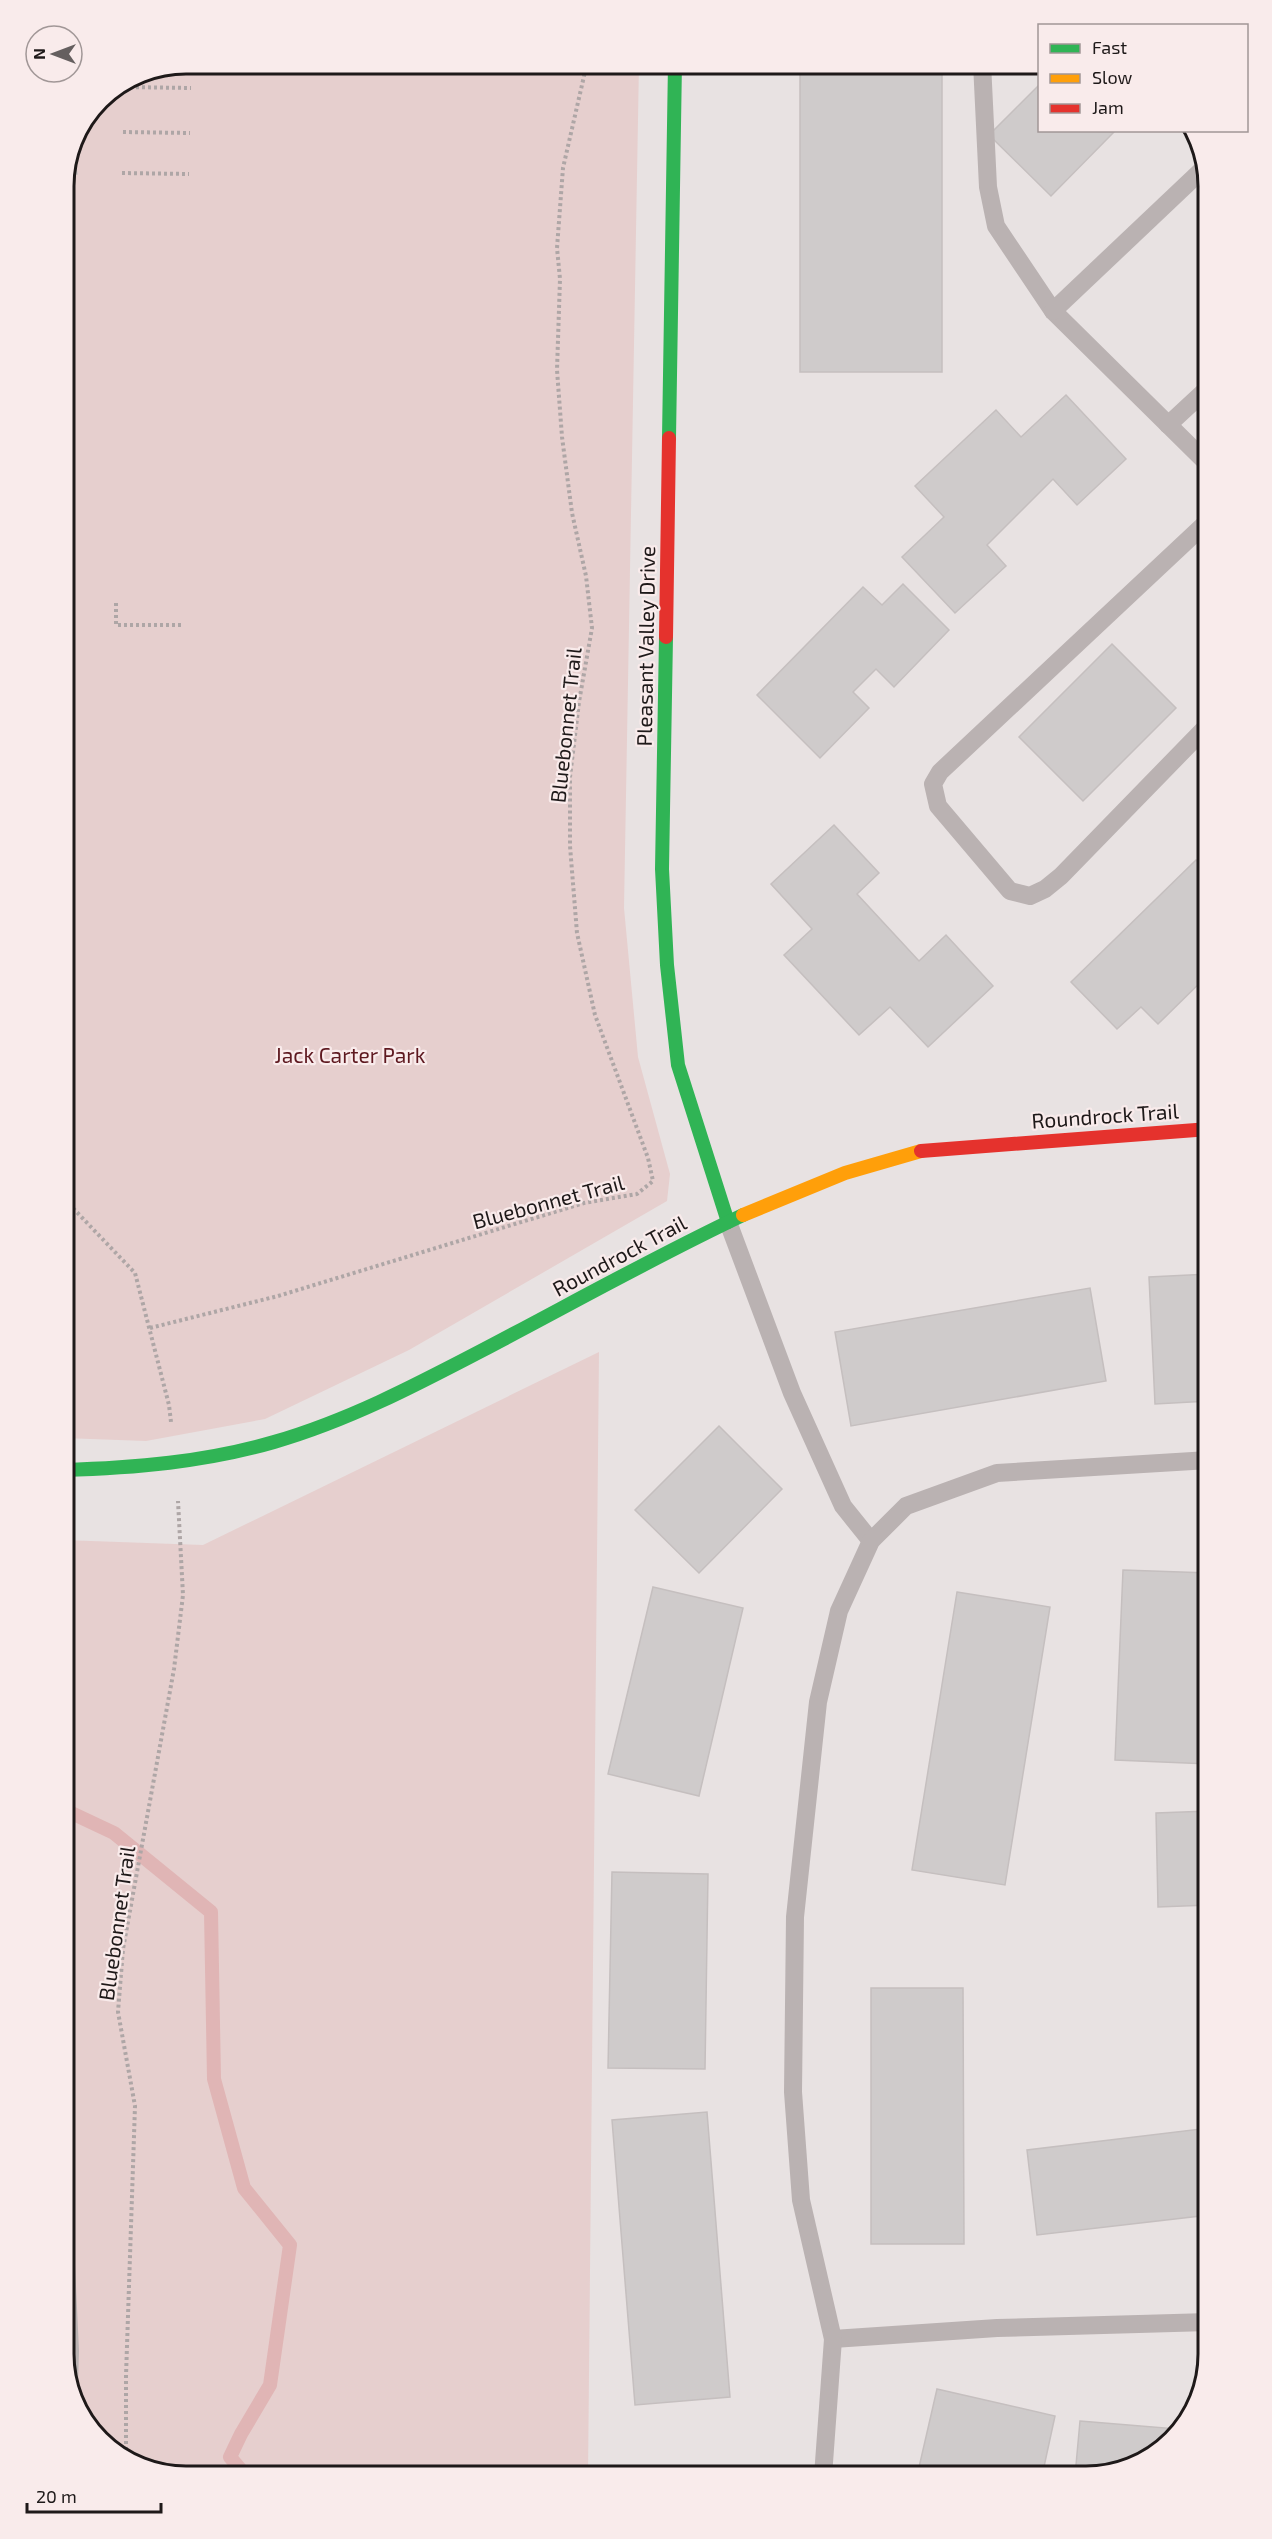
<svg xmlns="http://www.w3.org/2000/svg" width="1272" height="2539" viewBox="0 0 1272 2539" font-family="'Exo 2',sans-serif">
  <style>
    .green { fill: #e6cfce }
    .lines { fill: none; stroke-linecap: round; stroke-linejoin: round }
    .stream { stroke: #e0b5b5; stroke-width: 14 }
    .building { fill: #cfcbcb; stroke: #c5bfbf; stroke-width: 1.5 }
    .path { stroke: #aea6a6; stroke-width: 4; stroke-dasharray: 3 3; stroke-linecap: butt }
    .lane { stroke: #bab2b2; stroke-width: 18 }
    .fast { stroke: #30b455; stroke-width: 14 }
    .slow { stroke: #ff9f0a; stroke-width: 14 }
    .jam { stroke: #e5322d; stroke-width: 14 }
    .labels { text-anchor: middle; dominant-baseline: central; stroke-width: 4.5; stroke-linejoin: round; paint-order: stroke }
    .street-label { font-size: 21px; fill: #1e1919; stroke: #f9ebeb }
    .park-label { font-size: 21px; fill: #5e1920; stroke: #f9ebeb }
    .rim { fill: none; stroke: #1e1919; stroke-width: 3 }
  </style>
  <rect width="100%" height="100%" fill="#e8e2e2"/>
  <!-- green -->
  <g class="green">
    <polygon points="186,63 639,63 624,908 638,1057 670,1174 667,1201 409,1350 265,1419 146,1441 63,1438 63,178 72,139 99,99 139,72"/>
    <polygon points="599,1352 588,2476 178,2476 111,2451 72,2400 63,2353 63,1540 203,1545"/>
  </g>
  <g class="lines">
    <!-- stream -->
    <polyline class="stream" points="63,1809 114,1833 211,1912 214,2079 244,2188 290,2245 270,2385 241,2434 230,2457 246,2476"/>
  </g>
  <!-- building -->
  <g class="building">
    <rect x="800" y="63" width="142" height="309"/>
    <polygon points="1040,84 1040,130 1114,132 1051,196 989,135"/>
    <polygon points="71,147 77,174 64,177"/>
    <polygon points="1209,213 1209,235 1198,224"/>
    <polygon points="1066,395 1126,459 1077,505 1053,479 987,545 1006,566 955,613 902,557 944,517 915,486 996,410 1021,437"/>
    <polygon points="903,584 949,630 894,687 876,669 853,692 869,708 820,758 757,695 863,587 882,605"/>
    <polygon points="1112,644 1176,708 1083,801 1019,737"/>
    <polygon points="834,825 879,873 857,894 919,961 946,935 993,986 928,1047 890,1007 859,1035 784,955 812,929 771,884"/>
    <polygon points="1196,860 1209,873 1209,974 1158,1024 1141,1007 1117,1029 1071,982"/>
    <polygon points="1209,1274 1209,1401 1155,1404 1149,1277"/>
    <polygon points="1090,1288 1106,1381 851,1426 835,1332"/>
    <polygon points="719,1426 782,1489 699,1573 635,1510"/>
    <polygon points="1123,1570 1209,1573 1209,1764 1115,1760"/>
    <polygon points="653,1587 743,1608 699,1796 608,1774"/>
    <polygon points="957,1592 1050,1607 1005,1885 912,1870"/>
    <polygon points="1209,1811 1209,1905 1158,1907 1156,1813"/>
    <polygon points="612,1872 708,1874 705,2069 608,2068"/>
    <polygon points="871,1988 963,1988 964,2244 871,2244"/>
    <polygon points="707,2112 730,2397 635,2405 612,2120"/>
    <polygon points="1209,2128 1209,2215 1037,2235 1027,2150"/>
    <polygon points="937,2389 1055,2416 1042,2476 917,2476"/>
    <polygon points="1080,2421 1178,2429 1133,2467 1075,2476"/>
  </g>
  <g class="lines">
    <!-- path -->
    <g class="path">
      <polyline points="124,87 191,88"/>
      <polyline points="123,132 190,133"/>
      <polyline points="122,173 189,174"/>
      <polyline points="116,603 116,625 182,625"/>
      <polyline points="63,1202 70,1205 135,1273 169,1405 171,1422"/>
      <polyline points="150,1328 278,1296 584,1203 637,1194 653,1181 648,1158 595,1015 577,933 570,846 570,777 579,702 592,628 586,576 572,513 562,437 557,370 560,279 557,248 563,168 587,63"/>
      <polyline points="126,2456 126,2376 135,2106 118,2012 123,1949 174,1669 183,1595 178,1501"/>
    </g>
    <!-- lane -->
    <g class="lane">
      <polyline points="982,63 988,187 996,226 1053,311 1209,465"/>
      <polyline points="1053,311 1205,167"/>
      <polyline points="1168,425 1209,387"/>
      <polyline points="1209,724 1061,876 1045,889 1030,896 1010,891 938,806 933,784 940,772 1209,520"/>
      <polyline points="728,1222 792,1393 843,1506 871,1541"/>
      <polyline points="63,2201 70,2351 69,2384"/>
      <polyline points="833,2339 997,2328 1209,2322"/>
      <polyline points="823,2476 833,2339 801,2200 793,2092 795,1917 818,1702 839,1611 871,1541 906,1506 997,1473 1209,1460"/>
    </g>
    <!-- fast -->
    <g class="fast">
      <polyline points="669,438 675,63"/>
      <polyline points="666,637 662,869 667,965 678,1065 728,1222"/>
      <path d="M63,1470C134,1468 205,1462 274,1442C347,1421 414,1386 481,1351C569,1305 654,1257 743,1215"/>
    </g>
    <!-- slow -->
    <polyline class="slow" points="743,1215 845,1173 921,1151"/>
    <!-- jam -->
    <g class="jam">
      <polyline points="666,637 669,438"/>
      <polyline points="921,1151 1209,1129"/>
    </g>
  </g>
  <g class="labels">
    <!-- street labels -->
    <g class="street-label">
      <text transform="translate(645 646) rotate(-89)">Pleasant Valley Drive</text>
      <text transform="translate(565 725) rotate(-84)">Bluebonnet Trail</text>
      <text transform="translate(1105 1115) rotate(-4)">Roundrock Trail</text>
      <text transform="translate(548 1201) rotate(-15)">Bluebonnet Trail</text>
      <text transform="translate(619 1255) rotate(-28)">Roundrock Trail</text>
      <text transform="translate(116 1923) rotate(-82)">Bluebonnet Trail</text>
    </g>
    <!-- park labels -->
    <g class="park-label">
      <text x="350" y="1054">Jack Carter Park</text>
    </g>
  </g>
  <!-- crop -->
  <path d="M0 0H1272V2539H0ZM186 74H1086A112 112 0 0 1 1198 186V2354A112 112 0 0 1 1086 2466H186A112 112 0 0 1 74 2354V186A112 112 0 0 1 186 74Z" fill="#f9ebeb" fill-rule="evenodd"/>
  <path class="rim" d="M186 74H1086A112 112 0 0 1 1198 186V2354A112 112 0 0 1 1086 2466H186A112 112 0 0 1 74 2354V186A112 112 0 0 1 186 74Z"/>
  <!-- legend -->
  <rect x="1038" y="24" width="210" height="108" fill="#f9ebeb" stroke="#a19797" stroke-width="1.5"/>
  <rect x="1050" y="44" width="30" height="9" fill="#30b455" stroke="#a19797" stroke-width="1.5"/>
  <text x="1092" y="54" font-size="18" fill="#1e1919">Fast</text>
  <rect x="1050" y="74" width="30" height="9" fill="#ff9f0a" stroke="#a19797" stroke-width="1.5"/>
  <text x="1092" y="84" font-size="18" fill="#1e1919">Slow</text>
  <rect x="1050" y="104" width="30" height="9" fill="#e5322d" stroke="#a19797" stroke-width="1.5"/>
  <text x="1092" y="114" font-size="18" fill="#1e1919">Jam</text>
  <!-- north arrow -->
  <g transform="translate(54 54) rotate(270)"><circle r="28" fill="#f9ebeb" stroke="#a19797" stroke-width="1.5"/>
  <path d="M0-4.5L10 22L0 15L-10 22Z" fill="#655f5f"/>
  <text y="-9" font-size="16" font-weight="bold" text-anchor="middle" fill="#1e1919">N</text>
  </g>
  <!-- scale -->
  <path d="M27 2503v9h134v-9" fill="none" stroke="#1e1919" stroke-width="3"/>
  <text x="36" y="2503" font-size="18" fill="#1e1919" stroke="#f9ebeb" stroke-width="4.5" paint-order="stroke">20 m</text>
</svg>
